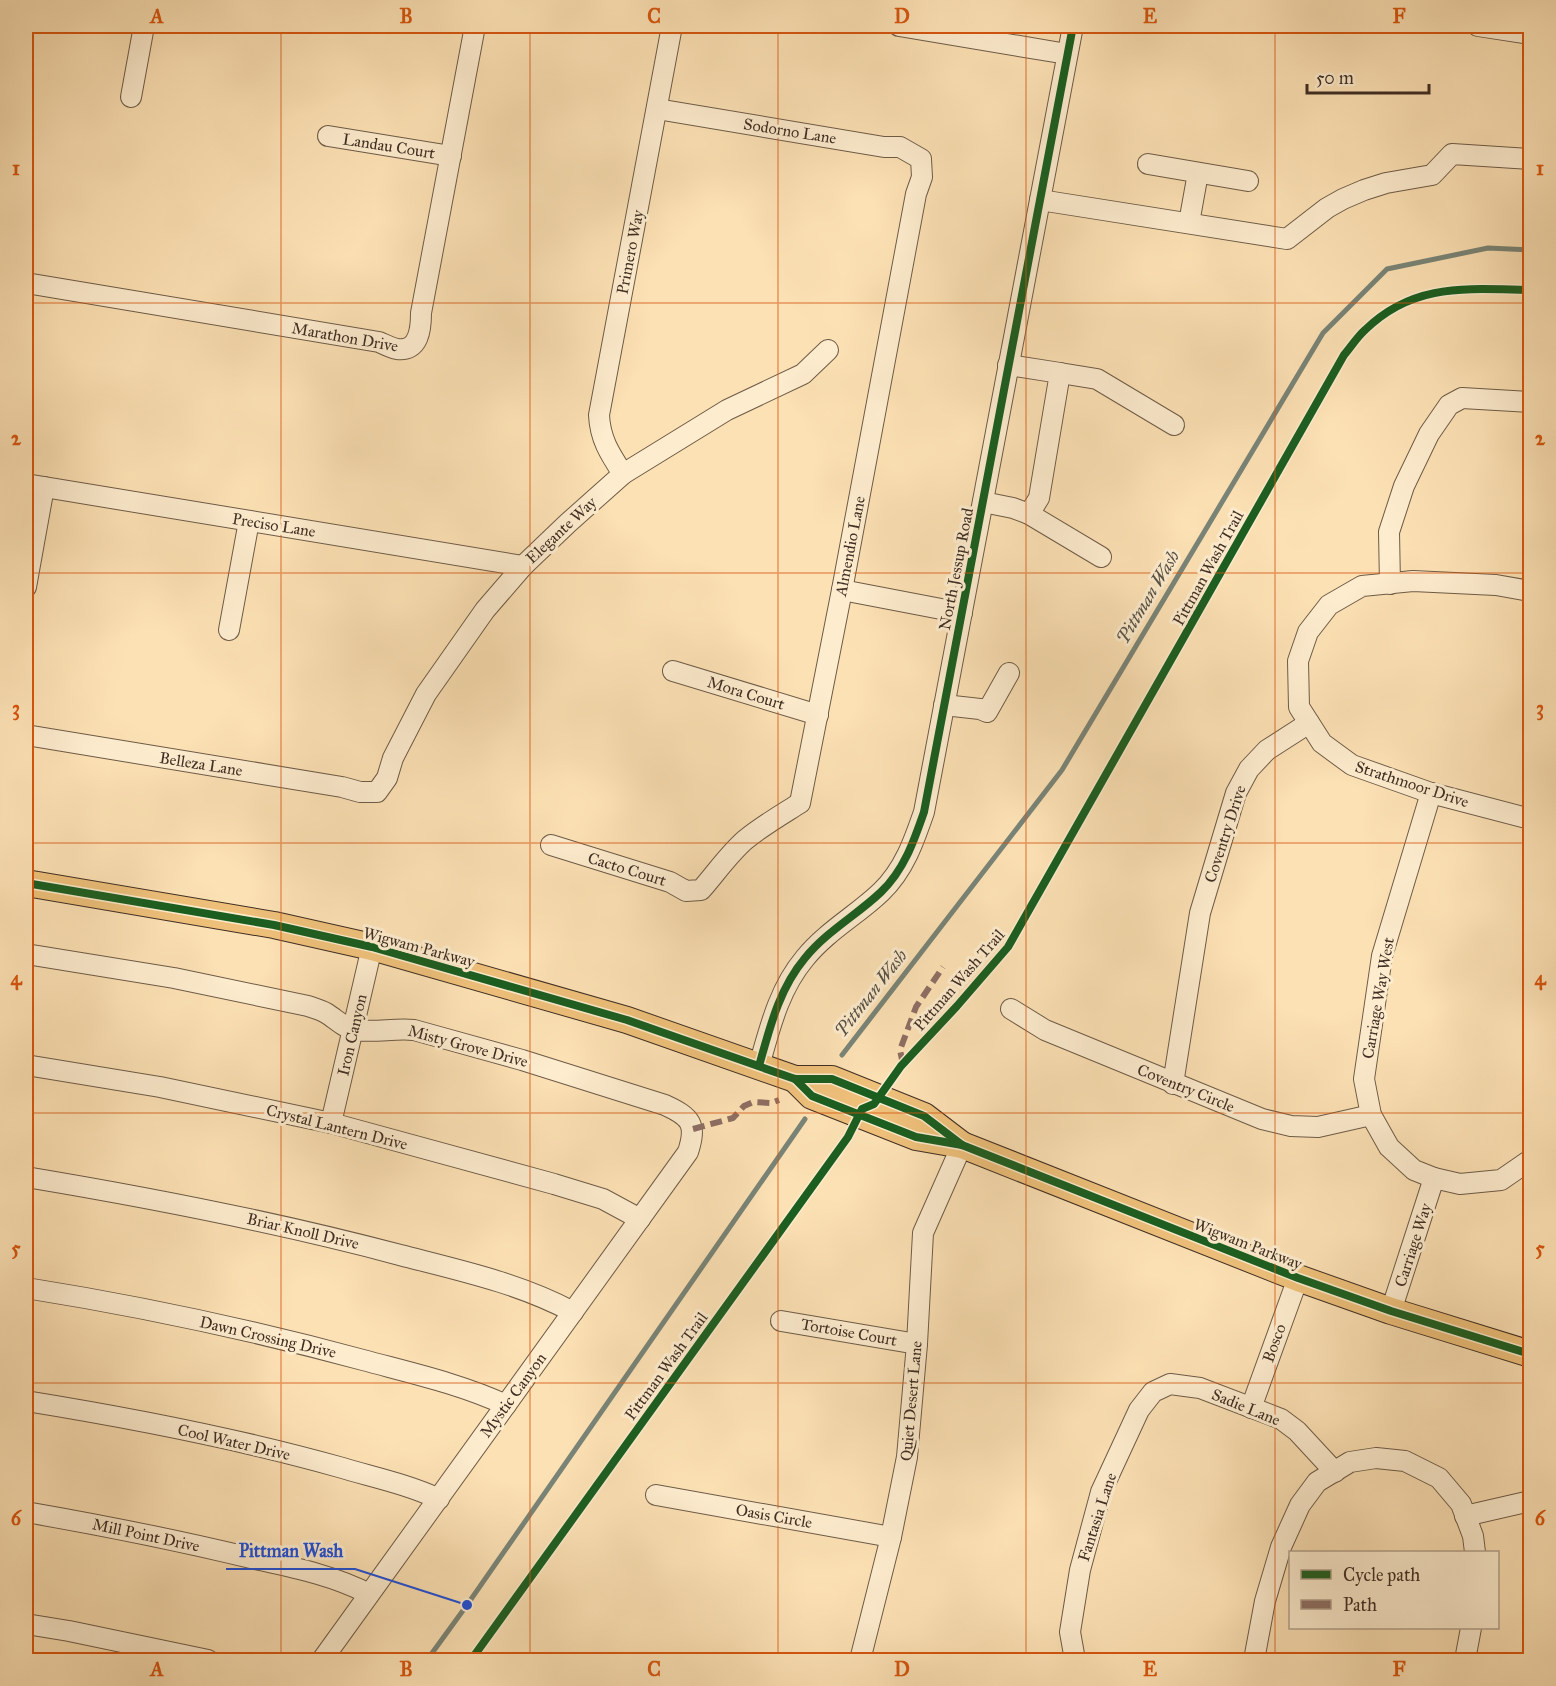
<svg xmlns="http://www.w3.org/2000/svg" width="1556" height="1686" viewBox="0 0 1556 1686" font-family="'IM FELL Great Primer',serif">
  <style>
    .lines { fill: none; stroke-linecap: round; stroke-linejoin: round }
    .stream { stroke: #798477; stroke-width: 5 }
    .minor-casing { stroke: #6e5b47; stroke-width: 22 }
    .major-casing { stroke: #3f2e23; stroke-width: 28 }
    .minor { stroke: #fdecce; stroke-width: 20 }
    .major { stroke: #eec07a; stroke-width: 26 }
    .quiet { stroke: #8d6e63; stroke-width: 6; stroke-dasharray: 12 6; stroke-linecap: butt }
    .cycleway-casing { stroke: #fdecce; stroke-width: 11 }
    .cycleway { stroke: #1b5e20; stroke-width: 8 }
    .grid { fill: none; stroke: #d7550e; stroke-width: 1.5; stroke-opacity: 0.55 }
    .labels { text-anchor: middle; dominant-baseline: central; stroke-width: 6; stroke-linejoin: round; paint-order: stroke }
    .street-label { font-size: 16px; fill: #3f2e23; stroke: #fdecce }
    .water-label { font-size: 18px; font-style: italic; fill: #575246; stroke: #fdecce }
    .leader { fill: none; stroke: #1d4ed8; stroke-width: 2 }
    .callout-dot { fill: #1d4ed8; stroke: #fdecce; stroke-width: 2 }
    .callout-label { font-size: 18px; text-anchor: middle; font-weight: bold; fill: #1d4ed8; stroke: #fdecce; stroke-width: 6; stroke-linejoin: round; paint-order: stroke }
    .neatline { fill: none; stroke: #d7550e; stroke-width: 2 }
    .grid-label { font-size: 20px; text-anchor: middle; font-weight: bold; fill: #d7550e }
  </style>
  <rect width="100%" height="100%" fill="#fce1b4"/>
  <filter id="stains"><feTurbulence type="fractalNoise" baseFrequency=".00333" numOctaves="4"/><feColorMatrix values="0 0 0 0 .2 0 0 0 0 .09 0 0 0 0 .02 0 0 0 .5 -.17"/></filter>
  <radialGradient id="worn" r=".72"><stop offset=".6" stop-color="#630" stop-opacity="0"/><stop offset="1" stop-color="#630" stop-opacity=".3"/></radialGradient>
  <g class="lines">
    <!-- stream -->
    <g class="stream">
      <polyline points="842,1055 1062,770 1323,333 1387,269 1488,248 1530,250"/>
      <polyline points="427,1660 467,1605 805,1119"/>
    </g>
    <defs>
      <g id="minor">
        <polyline points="899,26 1067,54"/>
        <polyline points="1478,26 1530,34"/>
        <polyline points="131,97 144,26"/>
        <polyline points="328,136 451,156"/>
        <polyline points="1148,164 1248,181"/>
        <polyline points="1040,200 1287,239 1327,208 1343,199 1364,190 1386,183 1432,175 1452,154 1530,159"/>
        <polyline points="1189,223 1198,173"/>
        <path d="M26,283L379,342C384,344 391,348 397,349C419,352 421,329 421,313L475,26"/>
        <polyline points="1008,365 1060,373 1039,498 1029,514"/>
        <polyline points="1060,373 1097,379 1174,425"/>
        <path d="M623,474C610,454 600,439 599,415L672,26"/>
        <polyline points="26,484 523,566"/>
        <polyline points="983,502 1013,508 1029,514 1101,557"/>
        <polyline points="1390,584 1389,532 1404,486 1429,434 1449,405 1462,398 1530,402"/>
        <polyline points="26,587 44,487"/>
        <polyline points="842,590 962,613"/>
        <polyline points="1530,591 1496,585 1413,581 1362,586 1329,605 1308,632 1298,661 1299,707 1322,743 1352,765 1431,793 1530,819"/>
        <polyline points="229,630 249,521"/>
        <polyline points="673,671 818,715"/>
        <polyline points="944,705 980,709 987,712 1009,673"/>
        <polyline points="26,735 342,787 360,792 377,792 387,778 393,758 426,694 485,610 523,566 568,523 623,474 727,410 803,374 828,350"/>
        <polyline points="1431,793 1382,956 1364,1079 1371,1115 1389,1147 1414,1170 1434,1178 1460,1184 1501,1180 1530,1160"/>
        <path d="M551,845L670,882L686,891L701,890C716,873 728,855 745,840C762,826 781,815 800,803L842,590L916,194L922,177L921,159L900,147H884L657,109"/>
        <path d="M26,954L174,978L308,1006C314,1008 321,1010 326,1013C336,1019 344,1028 355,1030C375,1033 394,1028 414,1030L522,1060L665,1105C691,1117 697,1124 688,1152L322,1660"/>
        <polyline points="1011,1009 1045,1030 1262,1119 1291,1126 1318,1127 1371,1115"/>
        <polyline points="26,1065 160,1087 331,1123 554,1184 603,1199 640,1219"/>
        <path d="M759,1066C770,1027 779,989 805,958C827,931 857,915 881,892C904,870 914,841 924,812L1073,26"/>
        <polyline points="1173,1084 1200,913 1236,793 1249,769 1267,750 1309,723"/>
        <polyline points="331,1123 372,947"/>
        <path d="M26,1177C152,1198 276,1222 400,1255C458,1270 519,1283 573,1312"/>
        <path d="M26,1288C139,1306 252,1330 363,1360C411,1373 461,1384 506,1405"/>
        <polyline points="1391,1311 1434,1178"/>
        <polyline points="781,1321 917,1344"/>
        <path d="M26,1401C131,1418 236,1438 339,1467C372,1477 407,1484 439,1499"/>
        <polyline points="1251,1408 1298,1278"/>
        <polyline points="656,1495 891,1537"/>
        <path d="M26,1512C101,1525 176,1540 251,1558C291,1567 333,1575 369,1594"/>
        <polyline points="1465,1516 1526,1502 1530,1503"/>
        <polyline points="26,1624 69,1631 208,1660"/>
        <polyline points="860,1660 891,1537 907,1457 917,1344 923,1233 962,1145"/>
        <polyline points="1075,1660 1070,1632 1080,1570 1101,1492 1139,1410 1153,1392 1170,1384 1200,1388 1281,1419 1297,1431 1335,1472"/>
        <polyline points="1254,1660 1265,1601 1281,1547 1300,1505 1317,1482 1350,1462 1376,1458 1405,1461 1439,1478 1461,1504 1473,1536 1475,1552"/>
        <polyline points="1465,1660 1471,1628"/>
      </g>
      <g id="major">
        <polyline points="26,883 274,925 372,947 627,1020 795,1079 832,1079 924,1116 962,1145"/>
        <polyline points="795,1079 812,1096 916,1137 962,1145 1298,1278 1391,1311 1530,1354"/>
      </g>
    </defs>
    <!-- minor casing -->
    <use href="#minor" class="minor-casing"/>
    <!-- major casing -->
    <use href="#major" class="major-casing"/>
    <!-- minor -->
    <use href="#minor" class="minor"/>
    <!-- major -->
    <use href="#major" class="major"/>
    <!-- quiet -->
    <g class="quiet">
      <polyline points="903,1064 900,1050 916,1007 943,967"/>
      <polyline points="693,1129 733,1118 744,1106 753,1102 771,1103 779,1100"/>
    </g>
    <defs>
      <g id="cycleway">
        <polyline points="26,883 274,925 372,947 627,1020 795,1079 832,1079 924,1116 962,1145"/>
        <path d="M759,1066C770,1027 779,989 805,958C827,931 857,915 881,892C904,870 914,841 924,812L1073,26"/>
        <polyline points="795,1079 812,1096 916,1137 962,1145 1298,1278 1391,1311 1530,1354"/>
        <path d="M471,1660L848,1137L862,1109L874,1104L901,1066L957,1006L1008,947L1344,355C1351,347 1357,337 1365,330C1414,282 1468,289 1530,290"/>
      </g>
    </defs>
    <!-- cycleway casing -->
    <use href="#cycleway" class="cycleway-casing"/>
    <!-- cycleway -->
    <use href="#cycleway" class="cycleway"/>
  </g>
  <!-- grid -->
  <path class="grid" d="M281,26V1660M530,26V1660M778,26V1660M1026,26V1660M1275,26V1660M26,303H1530M26,573H1530M26,843H1530M26,1113H1530M26,1383H1530"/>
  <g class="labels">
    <!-- street labels -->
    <g class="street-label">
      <text transform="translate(790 131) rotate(9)">Sodorno Lane</text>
      <text transform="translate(389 146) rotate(9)">Landau Court</text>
      <text transform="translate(630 252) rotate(-79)">Primero Way</text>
      <text transform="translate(345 337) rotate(10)">Marathon Drive</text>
      <text transform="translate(274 525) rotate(9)">Preciso Lane</text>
      <text transform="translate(561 530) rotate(-43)">Elegante Way</text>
      <text transform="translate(850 546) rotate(-79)">Almendio Lane</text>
      <text transform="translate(1208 568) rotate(-61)">Pittman Wash Trail</text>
      <text transform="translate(956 569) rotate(-79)">North Jessup Road</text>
      <text transform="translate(746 693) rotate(17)">Mora Court</text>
      <text transform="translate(201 764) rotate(9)">Belleza Lane</text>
      <text transform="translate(1412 784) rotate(18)">Strathmoor Drive</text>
      <text transform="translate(1225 834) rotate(-72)">Coventry Drive</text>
      <text transform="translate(627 869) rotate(17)">Cacto Court</text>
      <text transform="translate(419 947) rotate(15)">Wigwam Parkway</text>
      <text transform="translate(959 980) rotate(-49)">Pittman Wash Trail</text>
      <text transform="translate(1378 998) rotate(-80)">Carriage Way West</text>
      <text transform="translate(352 1035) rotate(-77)">Iron Canyon</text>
      <text transform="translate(468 1046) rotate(15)">Misty Grove Drive</text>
      <text transform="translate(1186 1088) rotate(22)">Coventry Circle</text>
      <text transform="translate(337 1127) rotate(14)">Crystal Lantern Drive</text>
      <text transform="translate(303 1231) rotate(13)">Briar Knoll Drive</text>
      <text transform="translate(1248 1244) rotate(21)">Wigwam Parkway</text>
      <text transform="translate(1413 1245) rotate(-72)">Carriage Way</text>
      <text transform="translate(849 1332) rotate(10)">Tortoise Court</text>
      <text transform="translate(268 1337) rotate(13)">Dawn Crossing Drive</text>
      <text transform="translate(1274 1343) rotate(-70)">Bosco</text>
      <text transform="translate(666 1366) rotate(-54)">Pittman Wash Trail</text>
      <text transform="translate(513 1395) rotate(-54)">Mystic Canyon</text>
      <text transform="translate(911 1401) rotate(-85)">Quiet Desert Lane</text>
      <text transform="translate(1246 1407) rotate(22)">Sadie Lane</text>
      <text transform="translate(234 1442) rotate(13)">Cool Water Drive</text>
      <text transform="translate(774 1516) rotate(10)">Oasis Circle</text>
      <text transform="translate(1097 1517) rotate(-72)">Fantasia Lane</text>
      <text transform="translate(146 1535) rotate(12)">Mill Point Drive</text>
    </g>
    <!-- water labels -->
    <g class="water-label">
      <text transform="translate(1148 597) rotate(-59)">Pittman Wash</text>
      <text transform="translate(871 993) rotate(-52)">Pittman Wash</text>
    </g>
  </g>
  <!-- callouts -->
  <path class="leader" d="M467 1605L355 1569H226"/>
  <circle class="callout-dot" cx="467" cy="1605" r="6"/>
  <g class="callout-label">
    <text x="291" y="1557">Pittman Wash</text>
  </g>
  <!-- margin -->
  <rect width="1556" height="1686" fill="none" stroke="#fce1b4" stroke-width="66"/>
  <!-- legend -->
  <rect x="1289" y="1551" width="210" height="78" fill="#fdecce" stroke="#b1a08a" stroke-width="1.5"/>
  <rect x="1301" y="1570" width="30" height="9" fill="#1b5e20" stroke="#b1a08a" stroke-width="1.5"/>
  <text x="1343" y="1581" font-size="18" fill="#3f2e23">Cycle path</text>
  <rect x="1301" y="1600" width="30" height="9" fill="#8d6e63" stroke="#b1a08a" stroke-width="1.5"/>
  <text x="1343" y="1611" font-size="18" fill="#3f2e23">Path</text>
  <!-- scale -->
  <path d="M1307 84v9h122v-9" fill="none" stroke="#3f2e23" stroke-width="3"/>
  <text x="1316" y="84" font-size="18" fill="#3f2e23" stroke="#fdecce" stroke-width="4.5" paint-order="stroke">50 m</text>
  <rect x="33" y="33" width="1490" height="1620" class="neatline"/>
  <g class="grid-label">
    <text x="157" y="23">A</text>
    <text x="406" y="23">B</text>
    <text x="654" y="23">C</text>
    <text x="902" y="23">D</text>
    <text x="1150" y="23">E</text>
    <text x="1399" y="23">F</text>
    <text x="16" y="175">1</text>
    <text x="1540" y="175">1</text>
    <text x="16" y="445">2</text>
    <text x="1540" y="445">2</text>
    <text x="16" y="715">3</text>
    <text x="1540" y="715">3</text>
    <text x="16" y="985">4</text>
    <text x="1540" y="985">4</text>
    <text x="16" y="1255">5</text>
    <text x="1540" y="1255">5</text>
    <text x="16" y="1525">6</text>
    <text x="1540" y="1525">6</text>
    <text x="157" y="1676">A</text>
    <text x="406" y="1676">B</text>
    <text x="654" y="1676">C</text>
    <text x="902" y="1676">D</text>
    <text x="1150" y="1676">E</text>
    <text x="1399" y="1676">F</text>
  </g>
  <rect width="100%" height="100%" filter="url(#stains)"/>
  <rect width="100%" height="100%" fill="url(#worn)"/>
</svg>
